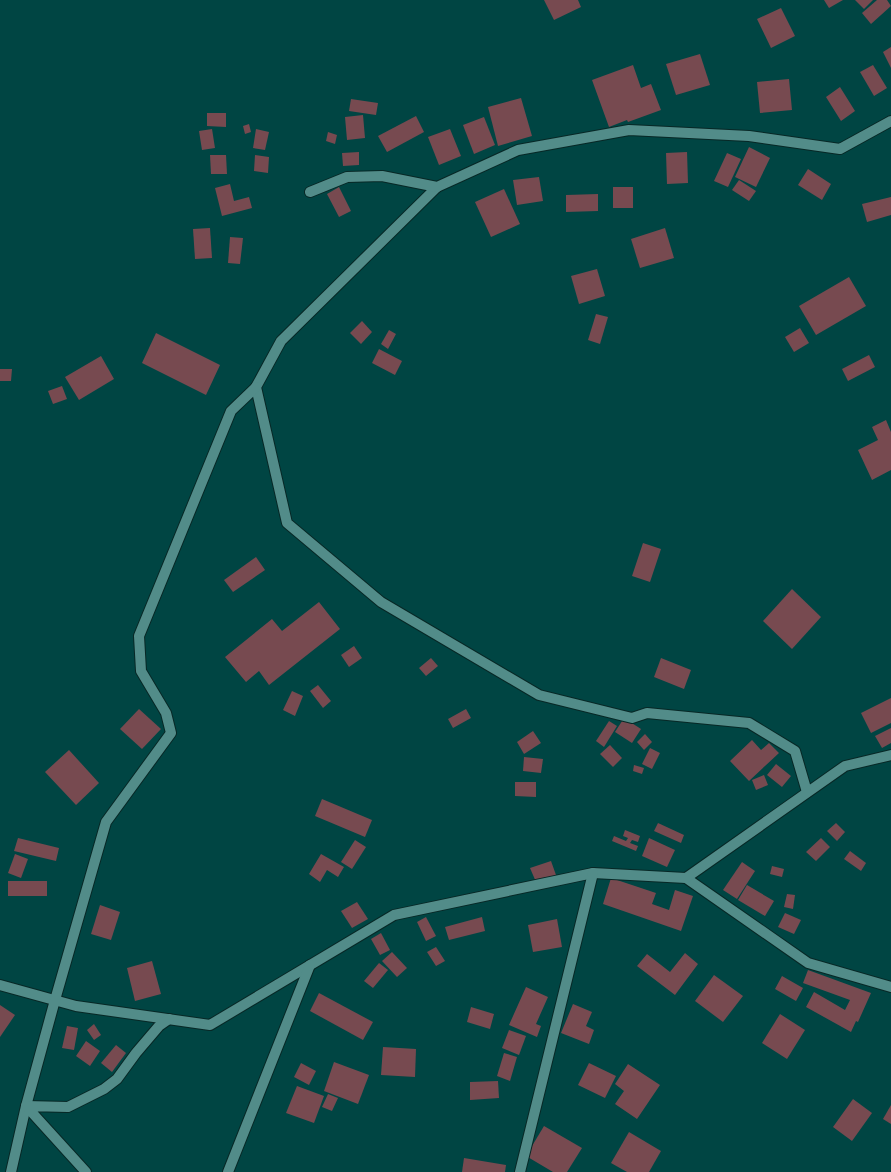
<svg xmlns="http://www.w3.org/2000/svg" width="891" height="1172" viewBox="0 0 891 1172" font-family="Poppins,sans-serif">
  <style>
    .building { fill: #774a50 }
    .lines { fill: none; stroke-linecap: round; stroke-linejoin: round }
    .minor-casing { stroke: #072826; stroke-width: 12 }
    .minor { stroke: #528c89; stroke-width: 10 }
  </style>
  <rect width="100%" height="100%" fill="#004543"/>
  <!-- building -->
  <g class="building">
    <polygon points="544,0 578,0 581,7 554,20"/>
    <polygon points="824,0 843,0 829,8"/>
    <polygon points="855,0 873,0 864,9"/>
    <polygon points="877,0 887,0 891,6 871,24 862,13"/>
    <polygon points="781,8 795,36 771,48 757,19"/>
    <polygon points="891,47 891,68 883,52"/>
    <polygon points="700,54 710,85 676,95 666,64"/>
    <polygon points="633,65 641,88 651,84 661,110 628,122 627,120 609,127 592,80"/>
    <polygon points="873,65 887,88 874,96 860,72"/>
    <polygon points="789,79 792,110 760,113 757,82"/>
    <polygon points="840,87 855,111 841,121 826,97"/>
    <polygon points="521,98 532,136 498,146 488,107"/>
    <polygon points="351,99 378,103 376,115 349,111"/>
    <polygon points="207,113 226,113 226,127 207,126"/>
    <polygon points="363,115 365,138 347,140 345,117"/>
    <polygon points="416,116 424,132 387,152 378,136"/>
    <polygon points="484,117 495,145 474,154 463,125"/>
    <polygon points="249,124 251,132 245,134 243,126"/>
    <polygon points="212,129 215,148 202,150 199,131"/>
    <polygon points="256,129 269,132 265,150 253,148"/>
    <polygon points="450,129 461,156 439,165 428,137"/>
    <polygon points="328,132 337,135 335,144 326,141"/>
    <polygon points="749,147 770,158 756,187 735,177"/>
    <polygon points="359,152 359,165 343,166 342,153"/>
    <polygon points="687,152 688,183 667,184 666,153"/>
    <polygon points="727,153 741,159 728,187 714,181"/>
    <polygon points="210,155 226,155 227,174 211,174"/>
    <polygon points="255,155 269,157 268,173 254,171"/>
    <polygon points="808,169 831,184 822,200 798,185"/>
    <polygon points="539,177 543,201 517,205 513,180"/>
    <polygon points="739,180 756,191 749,201 732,190"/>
    <polygon points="230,184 234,201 249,197 252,208 222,216 215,188"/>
    <polygon points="339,187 351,211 339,217 327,194"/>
    <rect x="613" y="187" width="20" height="21"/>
    <polygon points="504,189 520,224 491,237 475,202"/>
    <polygon points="598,194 598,211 566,212 566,195"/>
    <polygon points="891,197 891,215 867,222 862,204"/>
    <polygon points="210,228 212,258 195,259 193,229"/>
    <polygon points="665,228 674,258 640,268 631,239"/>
    <polygon points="230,237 243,238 240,264 228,263"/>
    <polygon points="597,269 605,296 579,304 571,276"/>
    <polygon points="849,277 866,306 816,335 799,306"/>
    <polygon points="596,314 608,317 600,344 588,340"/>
    <polygon points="362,321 372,332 361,344 350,333"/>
    <polygon points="800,328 809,343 794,352 785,337"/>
    <polygon points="389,330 396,334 388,349 381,344"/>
    <polygon points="156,333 220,365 206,395 142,363"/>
    <polygon points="379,349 402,361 395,375 372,363"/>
    <polygon points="869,355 875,367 848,381 842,369"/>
    <polygon points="101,356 114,379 79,400 65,377"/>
    <polygon points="0,369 12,369 11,381 0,381"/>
    <polygon points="62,386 67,399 53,404 48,391"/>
    <polygon points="886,420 891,432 891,470 872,480 858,450 878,440 872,427"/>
    <polygon points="643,543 661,549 650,582 632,576"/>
    <polygon points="256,557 265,570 233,592 224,580"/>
    <polygon points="792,589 821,617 792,649 763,621"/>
    <polygon points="319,602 340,629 269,685 259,671 246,682 225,657 272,619 282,631"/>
    <polygon points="354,646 362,658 349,667 341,655"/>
    <polygon points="431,658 438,666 426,676 419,668"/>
    <polygon points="661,658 691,670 684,689 654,677"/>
    <polygon points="318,685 331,701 323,708 310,691"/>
    <polygon points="292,691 303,696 295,716 283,710"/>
    <polygon points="891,698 891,723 871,733 861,713"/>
    <polygon points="139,709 161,729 142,749 120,729"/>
    <polygon points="466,709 471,718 453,728 448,719"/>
    <polygon points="624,718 641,729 632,743 615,732"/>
    <polygon points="609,721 617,726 604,747 596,741"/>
    <polygon points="891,728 891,743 882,748 875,736"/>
    <polygon points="533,731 541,743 524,754 517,742"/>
    <polygon points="645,734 652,742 644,750 637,742"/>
    <polygon points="752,740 761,750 769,743 779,753 749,781 730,761"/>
    <polygon points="610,745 622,758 613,767 600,754"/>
    <polygon points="650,748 660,753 652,769 642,764"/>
    <polygon points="69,750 99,783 76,805 45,772"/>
    <polygon points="524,757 543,759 541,773 523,771"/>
    <polygon points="776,764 791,776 782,787 767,775"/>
    <polygon points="634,765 644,768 642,774 633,771"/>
    <polygon points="764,775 768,785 756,790 752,780"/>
    <polygon points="515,782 536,782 536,797 515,796"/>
    <polygon points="322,799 372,820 365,837 315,816"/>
    <polygon points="658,823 684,835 681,843 654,831"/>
    <polygon points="836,823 845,832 837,841 827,831"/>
    <polygon points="625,830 640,836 638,842 632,840 630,843 638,846 636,851 612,841 614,836 626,841 628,838 623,836"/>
    <polygon points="18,838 59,848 56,861 14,851"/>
    <polygon points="649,838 675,850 667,867 642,856"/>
    <polygon points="821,838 830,847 816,861 806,852"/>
    <polygon points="355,840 366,847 352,869 341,862"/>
    <polygon points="850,851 866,863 861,871 844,859"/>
    <polygon points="15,854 28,859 21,878 8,873"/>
    <polygon points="321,854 344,867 338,877 327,870 320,882 309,874"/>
    <polygon points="551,861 556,875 536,882 530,868"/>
    <polygon points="742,862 755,871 737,899 723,890"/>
    <polygon points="772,866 784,869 782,877 770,874"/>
    <polygon points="611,878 656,893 652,904 669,910 675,890 693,896 681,931 603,904"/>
    <rect x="8" y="881" width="39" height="15"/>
    <polygon points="747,885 774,901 765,916 738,900"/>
    <polygon points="787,894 795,895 793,909 784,907"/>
    <polygon points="357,902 368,919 352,928 341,911"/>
    <polygon points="100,905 120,912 111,940 91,934"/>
    <polygon points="785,913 801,920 794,934 778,927"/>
    <polygon points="426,917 436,936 426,941 417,922"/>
    <polygon points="482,917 485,931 449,940 445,927"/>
    <polygon points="557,919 562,947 533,952 528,925"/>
    <polygon points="381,933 390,950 380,955 371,939"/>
    <polygon points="436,947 445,961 436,966 427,952"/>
    <polygon points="392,952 407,968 397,977 382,961"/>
    <polygon points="685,953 698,964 675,995 637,966 647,954 670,972"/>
    <polygon points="152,961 161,994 135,1001 127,968"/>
    <polygon points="379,963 388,970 373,988 364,981"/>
    <polygon points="808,970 871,993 858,1022 856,1021 851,1032 806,1007 814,992 845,1010 850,1000 803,983"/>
    <polygon points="714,975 743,996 723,1022 695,1001"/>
    <polygon points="782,976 803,988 796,1001 775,989"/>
    <polygon points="526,987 548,997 536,1024 541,1026 537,1037 509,1025"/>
    <polygon points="319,993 373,1022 363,1040 310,1011"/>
    <polygon points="573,1004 592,1012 586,1026 594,1030 589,1044 561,1033"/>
    <polygon points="0,1005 15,1015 0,1037"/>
    <polygon points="471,1007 494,1014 490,1029 467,1022"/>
    <polygon points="780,1014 805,1030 787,1059 762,1043"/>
    <polygon points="94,1024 101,1035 94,1040 87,1030"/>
    <polygon points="67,1026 78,1028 74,1050 62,1048"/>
    <polygon points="509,1030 526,1036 519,1055 502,1048"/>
    <polygon points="86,1041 100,1051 90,1066 76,1056"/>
    <polygon points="116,1045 126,1053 112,1072 101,1063"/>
    <polygon points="383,1047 416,1049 415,1077 381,1075"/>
    <polygon points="504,1053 517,1057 510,1081 497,1076"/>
    <polygon points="334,1062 369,1075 358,1104 324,1091"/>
    <polygon points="301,1063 316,1071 309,1085 294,1077"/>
    <polygon points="589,1063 616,1076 605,1098 578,1085"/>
    <polygon points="628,1064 660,1085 637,1119 615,1104 624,1091 615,1084"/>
    <polygon points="498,1081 499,1098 470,1100 470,1082"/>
    <polygon points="297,1086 324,1096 314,1123 286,1113"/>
    <polygon points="328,1094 338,1098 332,1111 322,1107"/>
    <polygon points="853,1099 872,1113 852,1141 833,1127"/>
    <polygon points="891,1105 891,1124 883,1119"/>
    <polygon points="544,1126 582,1148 567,1172 553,1172 526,1156"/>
    <polygon points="629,1132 661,1151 649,1172 627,1172 611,1163"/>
    <polygon points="464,1158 506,1165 505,1172 462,1172"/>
  </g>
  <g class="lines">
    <defs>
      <g id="minor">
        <polyline points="437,187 281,341 256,387 287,523 381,602 539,695 632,718 647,713 749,723 795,751 807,792"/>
        <polyline points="310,192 347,177 382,176 437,187 518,150 629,130 749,136 840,149 891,121"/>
        <polyline points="686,878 808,963 891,987"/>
        <polyline points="0,985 76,1006 210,1025 394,915 593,873 686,878 845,766 891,755"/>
        <polyline points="11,1172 26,1106 55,1000 106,822 171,733 166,713 141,671 139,636 231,411 256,387"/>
        <polyline points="86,1172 26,1106 68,1107 104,1089 117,1079 136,1053 159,1026 169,1019"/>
        <polyline points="228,1172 310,965"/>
        <polyline points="520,1172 593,873"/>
      </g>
    </defs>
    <!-- minor casing -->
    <use href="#minor" class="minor-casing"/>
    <!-- minor -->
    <use href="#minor" class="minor"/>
  </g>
</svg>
